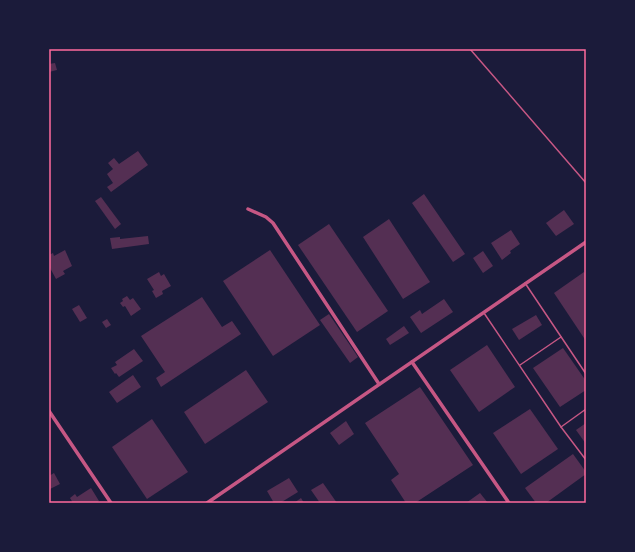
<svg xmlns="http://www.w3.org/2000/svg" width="635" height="552" viewBox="0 0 635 552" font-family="'Sofia Sans Condensed',sans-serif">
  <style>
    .building { fill: #542f53 }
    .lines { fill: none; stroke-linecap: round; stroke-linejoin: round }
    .service { stroke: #c65784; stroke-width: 1.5 }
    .minor { stroke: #c65784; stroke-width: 3.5 }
    .neatline { fill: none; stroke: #ff6b9d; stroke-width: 1.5 }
  </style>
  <rect width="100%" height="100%" fill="#1b1b3a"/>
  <!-- building -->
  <g class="building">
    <polygon points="55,63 57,70 49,72 49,64"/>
    <polygon points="138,151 148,165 111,192 107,187 113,183 107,174 113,169 108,163 114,158 119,164"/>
    <polygon points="424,194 465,254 453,262 412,203"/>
    <polygon points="101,197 121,224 115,229 95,201"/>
    <polygon points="564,210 574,224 556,236 546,223"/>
    <polygon points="389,219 430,282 403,299 363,237"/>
    <polygon points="329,224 388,311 357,332 298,245"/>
    <polygon points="511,230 520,244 510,251 511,253 502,260 491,243"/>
    <polygon points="148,236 149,244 112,249 110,238 120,237 120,239"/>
    <polygon points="65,250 72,266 63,271 65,274 56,279 49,266 49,255 53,253 54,256"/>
    <polygon points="270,250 320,325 273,356 223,281"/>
    <polygon points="483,251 493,266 483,273 473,258"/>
    <polygon points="159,272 161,276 164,274 171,286 162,291 163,294 156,298 152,291 154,290 147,279"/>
    <polygon points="584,272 586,275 586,341 554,293"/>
    <polygon points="127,296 130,300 133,298 141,309 131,316 125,306 123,307 120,303 123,301 122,299"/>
    <polygon points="202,297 222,327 232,321 241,334 161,387 156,378 165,372 141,336"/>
    <polygon points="444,299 453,312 421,333 410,317 420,310 422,314"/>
    <polygon points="79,305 87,318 80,322 72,309"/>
    <polygon points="329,314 358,357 350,363 320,320"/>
    <polygon points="536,315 542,325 519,340 512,329"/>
    <polygon points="107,319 111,325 106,328 102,322"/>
    <polygon points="404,326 409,333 390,345 386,339"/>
    <polygon points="487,345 515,387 479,412 450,370"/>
    <polygon points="563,348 586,381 586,390 560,407 533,368"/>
    <polygon points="134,349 143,361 119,377 116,373 115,374 111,368 117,365 115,362"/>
    <polygon points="246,370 268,402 205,444 184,412"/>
    <polygon points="133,375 141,387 117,403 109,392"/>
    <polygon points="420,387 473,465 415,503 406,503 391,480 399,474 365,423"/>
    <polygon points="530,409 558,449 521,474 493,433"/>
    <polygon points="152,419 188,472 147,499 112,447"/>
    <polygon points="346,421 354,434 339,445 330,433"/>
    <polygon points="586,423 586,444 576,430"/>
    <polygon points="573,454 586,472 586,474 546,503 536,503 525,488"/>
    <polygon points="54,473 60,484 50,489 49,486 49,476"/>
    <polygon points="289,478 298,492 280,503 274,503 267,491"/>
    <polygon points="323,483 337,503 320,503 311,490"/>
    <polygon points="91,488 99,501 96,503 73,503 70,498 75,494 77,497"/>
    <polygon points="480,493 488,503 466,503"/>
    <polygon points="301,498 304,503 294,503"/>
  </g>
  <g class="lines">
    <!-- service -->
    <g class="service">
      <polyline points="470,49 586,183"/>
      <polyline points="525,283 586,374"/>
      <polyline points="484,313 561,427 586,460"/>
      <polyline points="520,365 561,337"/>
      <polyline points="561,427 586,409"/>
    </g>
    <!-- minor -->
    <g class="minor">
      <polyline points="248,209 266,217 273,223 379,384"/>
      <polyline points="412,362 509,503"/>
      <polyline points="49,411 111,503"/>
      <polyline points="207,503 586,242"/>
    </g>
  </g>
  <!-- border -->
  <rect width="635" height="552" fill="none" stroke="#1b1b3a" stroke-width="100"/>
  <rect x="50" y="50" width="535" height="452" class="neatline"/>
</svg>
